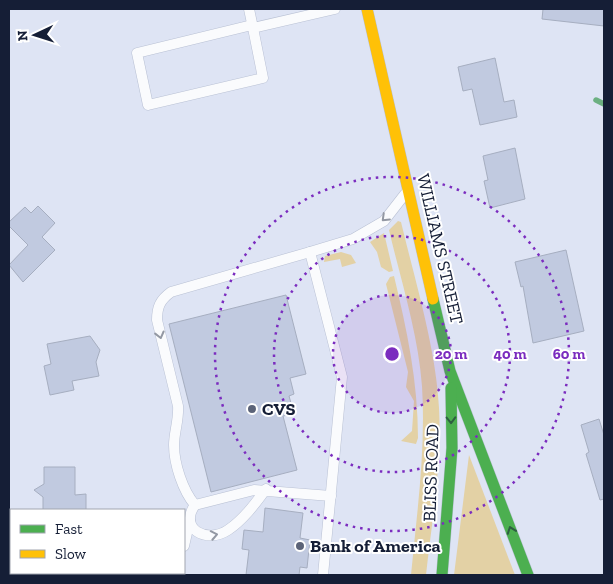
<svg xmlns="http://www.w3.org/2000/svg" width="613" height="584" viewBox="0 0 613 584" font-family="'Zilla Slab',serif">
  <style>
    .green { fill: #e3d1a5 }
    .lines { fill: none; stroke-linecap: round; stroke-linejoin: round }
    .stream { stroke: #6cb081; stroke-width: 5.5 }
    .building { fill: #c1cae0; stroke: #a6aec0 }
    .lane-casing { stroke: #b9c1d4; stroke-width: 11 }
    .fast-casing { stroke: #b9c1d4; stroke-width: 12 }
    .slow-casing { stroke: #b9c1d4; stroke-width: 12 }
    .lane { stroke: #fafbfd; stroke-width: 10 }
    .fast { stroke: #4caf50; stroke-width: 11 }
    .slow { stroke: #ffc107; stroke-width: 11 }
    .oneway { stroke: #9398a3 }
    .oneway2 { stroke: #2e5f42 }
    .ring { fill: none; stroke: #7b2cbf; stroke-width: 2.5; stroke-dasharray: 2.5 5 }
    .poi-dot { fill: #5b6378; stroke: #fff; stroke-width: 2 }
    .labels { text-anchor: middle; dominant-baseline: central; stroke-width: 4; stroke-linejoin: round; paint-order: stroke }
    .street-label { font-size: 18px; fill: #151e36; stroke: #fff }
    .poi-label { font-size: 18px; font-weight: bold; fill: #151e36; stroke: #fff; text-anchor: start }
    .centre { fill: #7b2cbf; stroke: #fff; stroke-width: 2.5 }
    .ring-label { font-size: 15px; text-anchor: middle; font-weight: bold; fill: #7b2cbf; stroke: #fff; stroke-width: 4; stroke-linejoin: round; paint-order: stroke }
  </style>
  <rect width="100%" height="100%" fill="#dee4f4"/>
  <!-- green -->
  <g class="green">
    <path d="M398,221L401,222C415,281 436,348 439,408C442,464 432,520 426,575H411C417,512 426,449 422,386C418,333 401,281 389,230Z"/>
    <polygon points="384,233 393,271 389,272 381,267 377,252 370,242"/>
    <polygon points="341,252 351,255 356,263 342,267 340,259 324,262 325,256"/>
    <path d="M394,276C407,330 418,382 418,438L416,444L401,441L412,431L414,401L406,387L408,372L386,284L390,277Z"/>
    <polygon points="469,455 515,575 454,575"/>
  </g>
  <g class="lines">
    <!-- stream -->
    <polyline class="stream" points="596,100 604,104"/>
  </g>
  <!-- building -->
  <g class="building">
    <polygon points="543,9 604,9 604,26 542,19"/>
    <polygon points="495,58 504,102 514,100 517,117 480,125 472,89 463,91 458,67"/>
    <polygon points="515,148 525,199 490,208 484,181 488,180 483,156"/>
    <polygon points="38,206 55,223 42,237 55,250 23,282 9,265 28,245 9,226 9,222 25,207 31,213"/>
    <polygon points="566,250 584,331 533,343 523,286 521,287 515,262"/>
    <polygon points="286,295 306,374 290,378 294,394 289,396 294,414 283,416 297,470 211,492 169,324"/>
    <polygon points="90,336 100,350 96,362 99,376 72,381 74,390 50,395 44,366 51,364 47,344"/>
    <polygon points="599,419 604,435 604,499 600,500 586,454 589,452 581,425"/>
    <polygon points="44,467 75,467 75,495 86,494 86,510 43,510 43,497 34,490 44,484"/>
    <polygon points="265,508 303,513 300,538 310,540 307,568 300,567 299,575 246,575 249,550 242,549 244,530 263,532"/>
  </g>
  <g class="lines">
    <defs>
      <g id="lane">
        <polyline points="249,9 253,28 335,9"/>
        <polyline points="252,25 137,53 148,105 263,78 253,28"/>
        <path d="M266,489C255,504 243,520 228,530C207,544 178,529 195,505L254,490L331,496"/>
        <path d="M195,505C183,491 174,464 174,445C174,432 179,420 178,406L157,320C157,307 160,300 171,292L310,252"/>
        <polyline points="184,546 190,520"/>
        <polyline points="176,575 177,573"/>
        <polyline points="323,575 342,377 310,252 353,239 384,221 405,194"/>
      </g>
      <g id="fast">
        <polyline points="433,299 450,371 528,575"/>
        <polyline points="442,575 452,448 451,388"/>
      </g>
      <polyline id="slow" points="367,9 433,299"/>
    </defs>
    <!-- lane casing -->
    <use href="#lane" class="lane-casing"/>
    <!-- fast casing -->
    <use href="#fast" class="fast-casing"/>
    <!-- slow casing -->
    <use href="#slow" class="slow-casing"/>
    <!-- lane -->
    <use href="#lane" class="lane"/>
    <!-- fast -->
    <use href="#fast" class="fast"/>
    <!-- slow -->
    <use href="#slow" class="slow"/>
  </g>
  <!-- one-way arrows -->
  <defs><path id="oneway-chevron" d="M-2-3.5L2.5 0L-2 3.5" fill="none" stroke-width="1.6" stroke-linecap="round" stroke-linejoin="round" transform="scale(1.25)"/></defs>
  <g class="oneway">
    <use href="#oneway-chevron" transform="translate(385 218) rotate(136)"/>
    <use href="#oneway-chevron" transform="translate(160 335) rotate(76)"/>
    <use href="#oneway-chevron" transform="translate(214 535) rotate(-11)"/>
  </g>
  <g class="oneway2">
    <use href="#oneway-chevron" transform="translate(451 420) rotate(89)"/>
    <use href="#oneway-chevron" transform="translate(511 530) rotate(-110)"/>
  </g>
  <!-- distance rings -->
  <circle cx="392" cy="354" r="59" fill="#7b2cbf" fill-opacity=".12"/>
  <g class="ring">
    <circle cx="392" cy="354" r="59"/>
    <circle cx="392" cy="354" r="118"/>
    <circle cx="392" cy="354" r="177"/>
  </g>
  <!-- markers -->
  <g class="poi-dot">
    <circle cx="252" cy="409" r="5"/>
    <circle cx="300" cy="546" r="5"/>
  </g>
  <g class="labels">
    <!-- street labels -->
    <g class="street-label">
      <text transform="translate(440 249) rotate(77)">WILLIAMS STREET</text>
      <text transform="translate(431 473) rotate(-88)">BLISS ROAD</text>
    </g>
    <!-- poi labels -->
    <g class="poi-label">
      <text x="262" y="409">CVS</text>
      <text x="310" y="546">Bank of America</text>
    </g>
  </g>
  <circle cx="392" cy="354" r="8" class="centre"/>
  <g class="ring-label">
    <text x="451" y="359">20 m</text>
    <text x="510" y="359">40 m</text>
    <text x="569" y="359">60 m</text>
  </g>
  <!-- border -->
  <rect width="613" height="584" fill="none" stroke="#151e36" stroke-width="20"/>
  <!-- legend -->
  <rect x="10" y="509" width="175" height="65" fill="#ffffff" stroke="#a1a5af"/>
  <rect x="20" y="525" width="25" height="8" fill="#4caf50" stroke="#a1a5af"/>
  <text x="55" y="534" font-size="15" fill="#151e36">Fast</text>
  <rect x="20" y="550" width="25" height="8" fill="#ffc107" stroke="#a1a5af"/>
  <text x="55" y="559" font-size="15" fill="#151e36">Slow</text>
  <!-- north arrow -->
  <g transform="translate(35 35) rotate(266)" stroke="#ffffff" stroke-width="4" paint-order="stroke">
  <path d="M0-4L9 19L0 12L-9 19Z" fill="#151e36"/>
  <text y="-8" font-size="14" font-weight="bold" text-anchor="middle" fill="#151e36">N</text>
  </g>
</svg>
